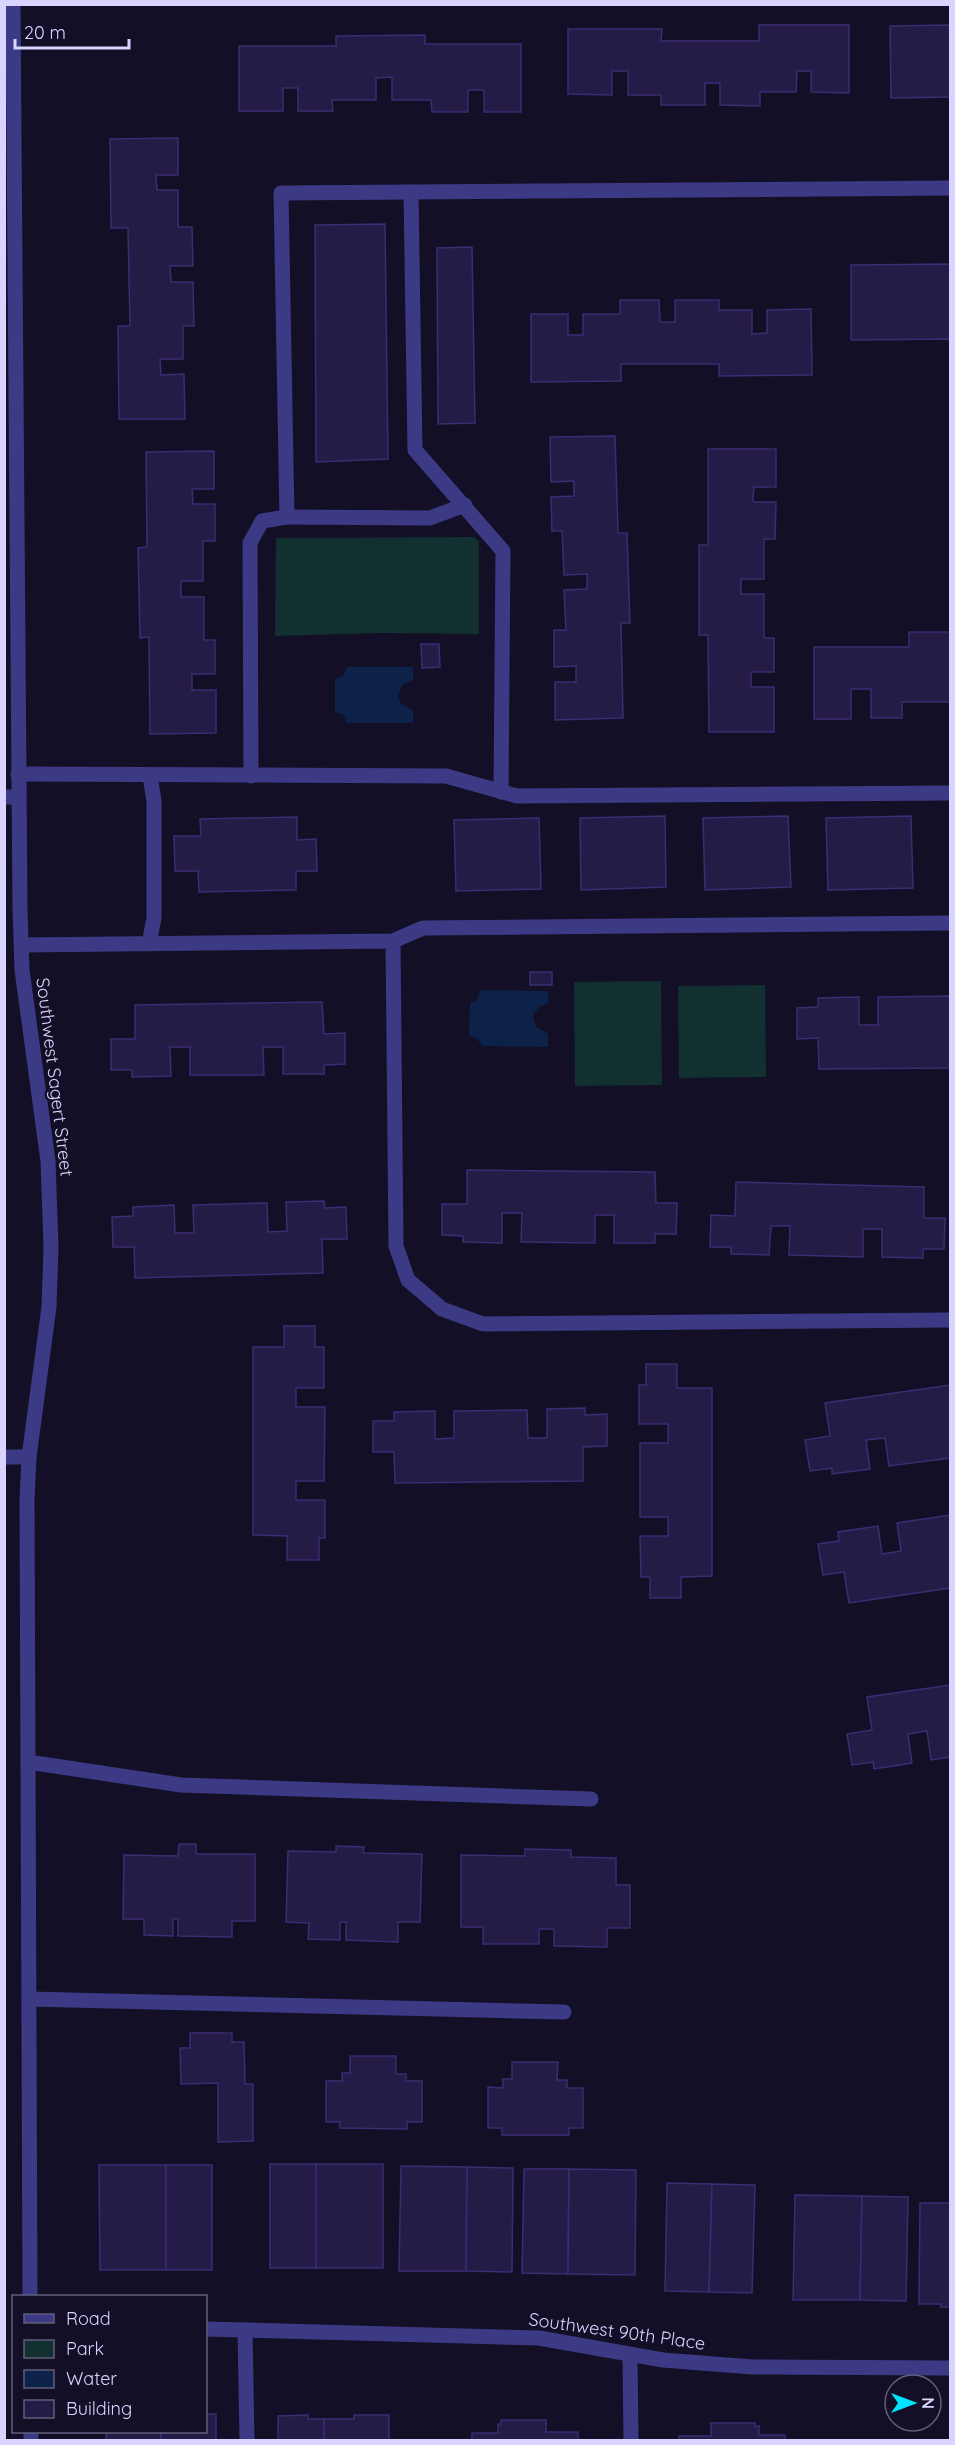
<svg xmlns="http://www.w3.org/2000/svg" width="955" height="2445" viewBox="0 0 955 2445" font-family="Quicksand,sans-serif">
  <style>
    .green { fill: #12302f }
    .water { fill: #0c2248 }
    .building { fill: #241b47; stroke: #3b2d73; stroke-width: 1.5 }
    .lines { fill: none; stroke-linecap: round; stroke-linejoin: round }
    .service { stroke: #3d3a85; stroke-width: 15 }
    .minor { stroke: #3d3a85; stroke-width: 15 }
    .tertiary { stroke: #3d3a85; stroke-width: 15 }
    .labels { text-anchor: middle; dominant-baseline: central; stroke-width: 5; stroke-linejoin: round; paint-order: stroke }
    .street-label { font-size: 18px; fill: #d9d4ff; stroke: #130f26 }
  </style>
  <rect width="100%" height="100%" fill="#130f26"/>
  <!-- green -->
  <g class="green">
    <polygon points="474,537 479,541 479,634 382,633 275,636 276,538"/>
    <polygon points="661,981 662,1085 575,1086 574,982"/>
    <polygon points="765,985 766,1077 679,1078 678,986"/>
  </g>
  <!-- water -->
  <g class="water">
    <polygon points="347,667 413,667 413,680 402,685 398,695 401,704 413,710 413,723 347,723 343,714 335,712 335,679 343,676"/>
    <polygon points="481,990 548,991 548,1004 540,1006 533,1015 536,1027 548,1034 548,1047 482,1046 477,1038 469,1036 470,1003 477,1000"/>
  </g>
  <!-- building -->
  <g class="building">
    <polygon points="759,25 849,25 849,93 811,92 811,71 797,71 796,92 760,92 760,106 720,105 720,83 705,83 705,105 661,105 661,95 628,95 628,71 612,71 612,95 568,94 568,29 662,29 661,41 759,41"/>
    <polygon points="950,25 950,97 891,98 890,26"/>
    <polygon points="425,35 425,44 521,44 521,112 484,112 484,90 468,90 468,112 432,112 431,100 392,100 392,77 376,78 376,100 332,100 333,111 298,111 298,88 283,88 283,111 239,111 239,46 336,46 336,36"/>
    <polygon points="178,138 178,175 156,175 157,190 178,190 178,227 192,227 193,266 170,266 171,282 193,282 194,326 183,326 183,359 160,359 161,375 184,374 185,419 119,419 118,326 130,326 128,228 111,228 110,139"/>
    <polygon points="385,224 388,459 316,462 315,225"/>
    <polygon points="472,247 475,423 438,424 437,248"/>
    <polygon points="950,264 950,345 950,339 851,340 851,265"/>
    <polygon points="620,300 659,300 660,322 675,322 675,300 719,300 719,310 752,310 752,334 767,333 767,310 811,309 812,375 719,376 719,364 621,364 621,381 531,382 531,314 568,314 568,335 583,335 583,314 620,314"/>
    <polygon points="615,436 618,533 627,533 630,623 621,623 623,718 555,720 555,682 576,682 576,666 554,667 554,630 566,630 564,590 587,589 587,574 564,575 562,531 552,531 551,497 574,496 574,481 551,482 550,437"/>
    <polygon points="708,449 776,449 776,487 754,487 753,500 754,502 776,502 775,539 764,539 764,579 741,579 741,594 764,594 764,638 774,638 774,672 751,672 751,687 774,687 774,732 709,732 708,635 699,635 699,545 708,545"/>
    <polygon points="214,451 214,489 192,489 193,504 215,504 215,541 203,541 203,581 181,581 181,597 204,597 204,640 215,640 215,674 192,674 192,690 216,690 216,733 150,734 149,637 140,638 138,548 147,547 146,452"/>
    <polygon points="909,632 950,632 950,702 902,702 902,718 871,718 871,689 851,689 851,719 814,719 814,647 909,647"/>
    <polygon points="421,644 439,644 440,667 422,668"/>
    <polygon points="665,816 666,887 581,890 580,818"/>
    <polygon points="788,816 791,887 705,890 703,818"/>
    <polygon points="911,816 913,888 828,890 826,818"/>
    <polygon points="297,817 297,840 316,839 317,871 296,871 296,890 199,892 198,871 175,871 174,836 201,836 200,819"/>
    <polygon points="539,818 541,889 456,891 454,820"/>
    <rect x="530" y="972" width="22" height="13"/>
    <polygon points="950,996 950,1068 819,1069 818,1038 797,1039 797,1008 818,1007 818,998 859,997 859,1025 878,1025 878,997"/>
    <polygon points="322,1002 324,1034 345,1033 345,1064 324,1065 324,1074 283,1074 283,1047 263,1047 264,1075 190,1075 190,1047 170,1047 171,1076 132,1077 132,1070 111,1070 111,1039 135,1039 135,1005"/>
    <polygon points="467,1170 655,1172 656,1203 677,1203 676,1234 655,1234 655,1243 614,1243 614,1215 595,1215 595,1243 521,1242 522,1213 502,1213 502,1243 463,1242 463,1236 442,1235 442,1204 467,1204"/>
    <polygon points="736,1182 924,1187 924,1218 945,1218 944,1249 923,1249 923,1258 882,1257 882,1229 863,1229 863,1257 789,1255 790,1226 771,1226 769,1255 731,1254 731,1247 710,1247 711,1215 735,1216"/>
    <polygon points="324,1201 325,1208 346,1207 347,1239 322,1239 323,1273 135,1278 134,1247 113,1247 112,1217 133,1216 133,1207 174,1205 175,1233 194,1233 193,1205 267,1203 268,1232 287,1231 286,1202"/>
    <polygon points="284,1326 315,1326 315,1347 324,1347 324,1388 296,1388 296,1407 325,1407 324,1481 296,1481 296,1500 325,1500 325,1538 319,1538 319,1560 287,1560 287,1536 253,1535 253,1347 284,1347"/>
    <polygon points="646,1364 677,1364 677,1388 712,1388 712,1576 681,1577 681,1598 650,1598 650,1577 641,1577 640,1536 668,1536 668,1517 640,1517 640,1443 668,1443 668,1424 639,1424 639,1385 646,1385"/>
    <polygon points="950,1385 950,1458 889,1466 885,1438 866,1440 870,1469 832,1474 832,1468 810,1471 805,1440 830,1436 825,1403"/>
    <polygon points="585,1408 585,1415 607,1414 607,1446 583,1447 583,1481 395,1483 394,1452 373,1452 373,1421 394,1421 394,1412 435,1411 435,1439 454,1438 454,1411 527,1410 528,1438 547,1438 547,1409"/>
    <polygon points="950,1515 950,1588 849,1603 844,1572 823,1575 818,1544 839,1541 838,1532 878,1526 882,1554 901,1551 897,1523"/>
    <polygon points="950,1685 950,1757 931,1760 927,1731 908,1734 912,1763 874,1769 873,1762 852,1765 847,1734 872,1730 867,1697"/>
    <polygon points="179,1844 196,1844 196,1854 255,1854 255,1921 232,1921 232,1937 178,1936 178,1919 173,1919 173,1936 144,1935 144,1919 123,1919 124,1855 178,1856"/>
    <polygon points="336,1846 364,1847 363,1853 422,1854 420,1922 398,1922 398,1942 346,1940 346,1922 340,1922 340,1940 308,1939 309,1923 286,1922 288,1851 336,1852"/>
    <polygon points="525,1849 571,1850 571,1857 616,1858 616,1885 630,1885 630,1928 607,1928 607,1947 554,1946 554,1929 539,1929 539,1944 483,1944 483,1927 461,1927 461,1855 525,1856"/>
    <polygon points="190,2033 232,2033 232,2042 244,2042 245,2084 253,2084 253,2141 218,2142 218,2083 181,2084 180,2048 190,2048"/>
    <polygon points="350,2056 396,2056 396,2074 406,2074 406,2081 422,2081 422,2122 407,2122 407,2129 340,2128 340,2122 326,2122 326,2081 342,2081 342,2073 350,2073"/>
    <polygon points="512,2062 558,2062 557,2080 567,2080 567,2088 583,2088 583,2128 569,2128 569,2135 502,2135 502,2128 488,2128 488,2087 503,2088 503,2079 512,2079"/>
    <rect x="270" y="2164" width="46" height="104"/>
    <rect x="316" y="2164" width="67" height="104"/>
    <polygon points="99,2165 166,2165 166,2270 100,2270"/>
    <rect x="166" y="2165" width="46" height="105"/>
    <polygon points="401,2166 467,2167 466,2271 399,2271"/>
    <polygon points="467,2167 513,2168 512,2272 466,2271"/>
    <polygon points="524,2169 569,2169 568,2274 522,2273"/>
    <polygon points="569,2169 636,2170 635,2275 568,2274"/>
    <polygon points="667,2183 712,2184 709,2292 665,2291"/>
    <polygon points="712,2184 755,2185 752,2293 709,2292"/>
    <polygon points="795,2195 862,2196 860,2300 793,2300"/>
    <polygon points="862,2196 908,2197 906,2301 860,2300"/>
    <polygon points="920,2203 950,2203 950,2307 941,2307 941,2304 919,2304"/>
    <polygon points="206,2414 216,2414 216,2440 161,2440 161,2432 206,2432"/>
    <polygon points="308,2415 308,2419 324,2419 324,2440 278,2440 278,2416"/>
    <polygon points="354,2415 389,2415 389,2440 324,2440 324,2419 354,2419"/>
    <polygon points="501,2420 546,2420 546,2432 578,2432 578,2440 472,2440 472,2433 498,2433 498,2424 501,2424"/>
    <polygon points="711,2423 755,2423 755,2427 759,2426 759,2435 785,2435 785,2440 679,2440 679,2436 711,2436"/>
    <rect x="106" y="2432" width="55" height="8"/>
  </g>
  <g class="lines">
    <!-- service -->
    <g class="service">
      <polyline points="411,192 415,450 503,551 501,792"/>
      <polyline points="287,517 430,518 465,505"/>
      <polyline points="18,774 446,776 517,796 950,793"/>
      <polyline points="251,776 250,543 262,521 287,517 281,193 950,188"/>
      <polyline points="393,941 396,1246 408,1280 442,1309 483,1324 950,1320"/>
      <polyline points="149,944 154,918 154,801 150,776"/>
      <polyline points="22,945 393,941 423,928 950,923"/>
      <polyline points="28,1762 181,1785 591,1799"/>
      <polyline points="29,1999 564,2012"/>
      <polyline points="245,2330 247,2440"/>
      <polyline points="630,2356 631,2440"/>
    </g>
    <!-- minor -->
    <g class="minor">
      <polyline points="4,797 18,797"/>
      <polyline points="4,1457 29,1457"/>
      <polyline points="206,2329 539,2338 663,2360 752,2367 950,2368"/>
    </g>
    <!-- tertiary -->
    <g class="tertiary">
      <polyline points="13,4 20,910 22,970 48,1161 51,1247 49,1307 29,1457 27,1499 30,2296"/>
      <polyline points="31,2432 31,2440"/>
    </g>
  </g>
  <g class="labels">
    <!-- street labels -->
    <g class="street-label">
      <text transform="translate(55 1077) rotate(83)">Southwest Sagert Street</text>
      <text transform="translate(617 2331) rotate(8)">Southwest 90th Place</text>
    </g>
  </g>
  <!-- border -->
  <rect width="955" height="2445" fill="none" stroke="#d9d4ff" stroke-width="12"/>
  <!-- legend -->
  <rect x="12" y="2295" width="195" height="138" fill="#130f26" stroke="#625e7d" stroke-width="1.5"/>
  <rect x="24" y="2314" width="30" height="9" fill="#3d3a85" stroke="#625e7d" stroke-width="1.5"/>
  <text x="66" y="2325" font-size="18" fill="#d9d4ff">Road</text>
  <rect x="24" y="2340" width="30" height="18" fill="#12302f" stroke="#625e7d" stroke-width="1.5"/>
  <text x="66" y="2355" font-size="18" fill="#d9d4ff">Park</text>
  <rect x="24" y="2370" width="30" height="18" fill="#0c2248" stroke="#625e7d" stroke-width="1.5"/>
  <text x="66" y="2385" font-size="18" fill="#d9d4ff">Water</text>
  <rect x="24" y="2400" width="30" height="18" fill="#241b47" stroke="#625e7d" stroke-width="1.5"/>
  <text x="66" y="2415" font-size="18" fill="#d9d4ff">Building</text>
  <!-- north arrow -->
  <g transform="translate(913 2403) rotate(90)"><circle r="28" fill="#130f26" stroke="#625e7d" stroke-width="1.5"/>
  <path d="M0-4.5L10 22L0 15L-10 22Z" fill="#00e5ff"/>
  <text y="-9" font-size="16" font-weight="bold" text-anchor="middle" fill="#d9d4ff">N</text>
  </g>
  <!-- scale -->
  <path d="M15 39v9h114v-9" fill="none" stroke="#d9d4ff" stroke-width="3"/>
  <text x="24" y="39" font-size="18" fill="#d9d4ff" stroke="#130f26" stroke-width="4.5" paint-order="stroke">20 m</text>
</svg>
